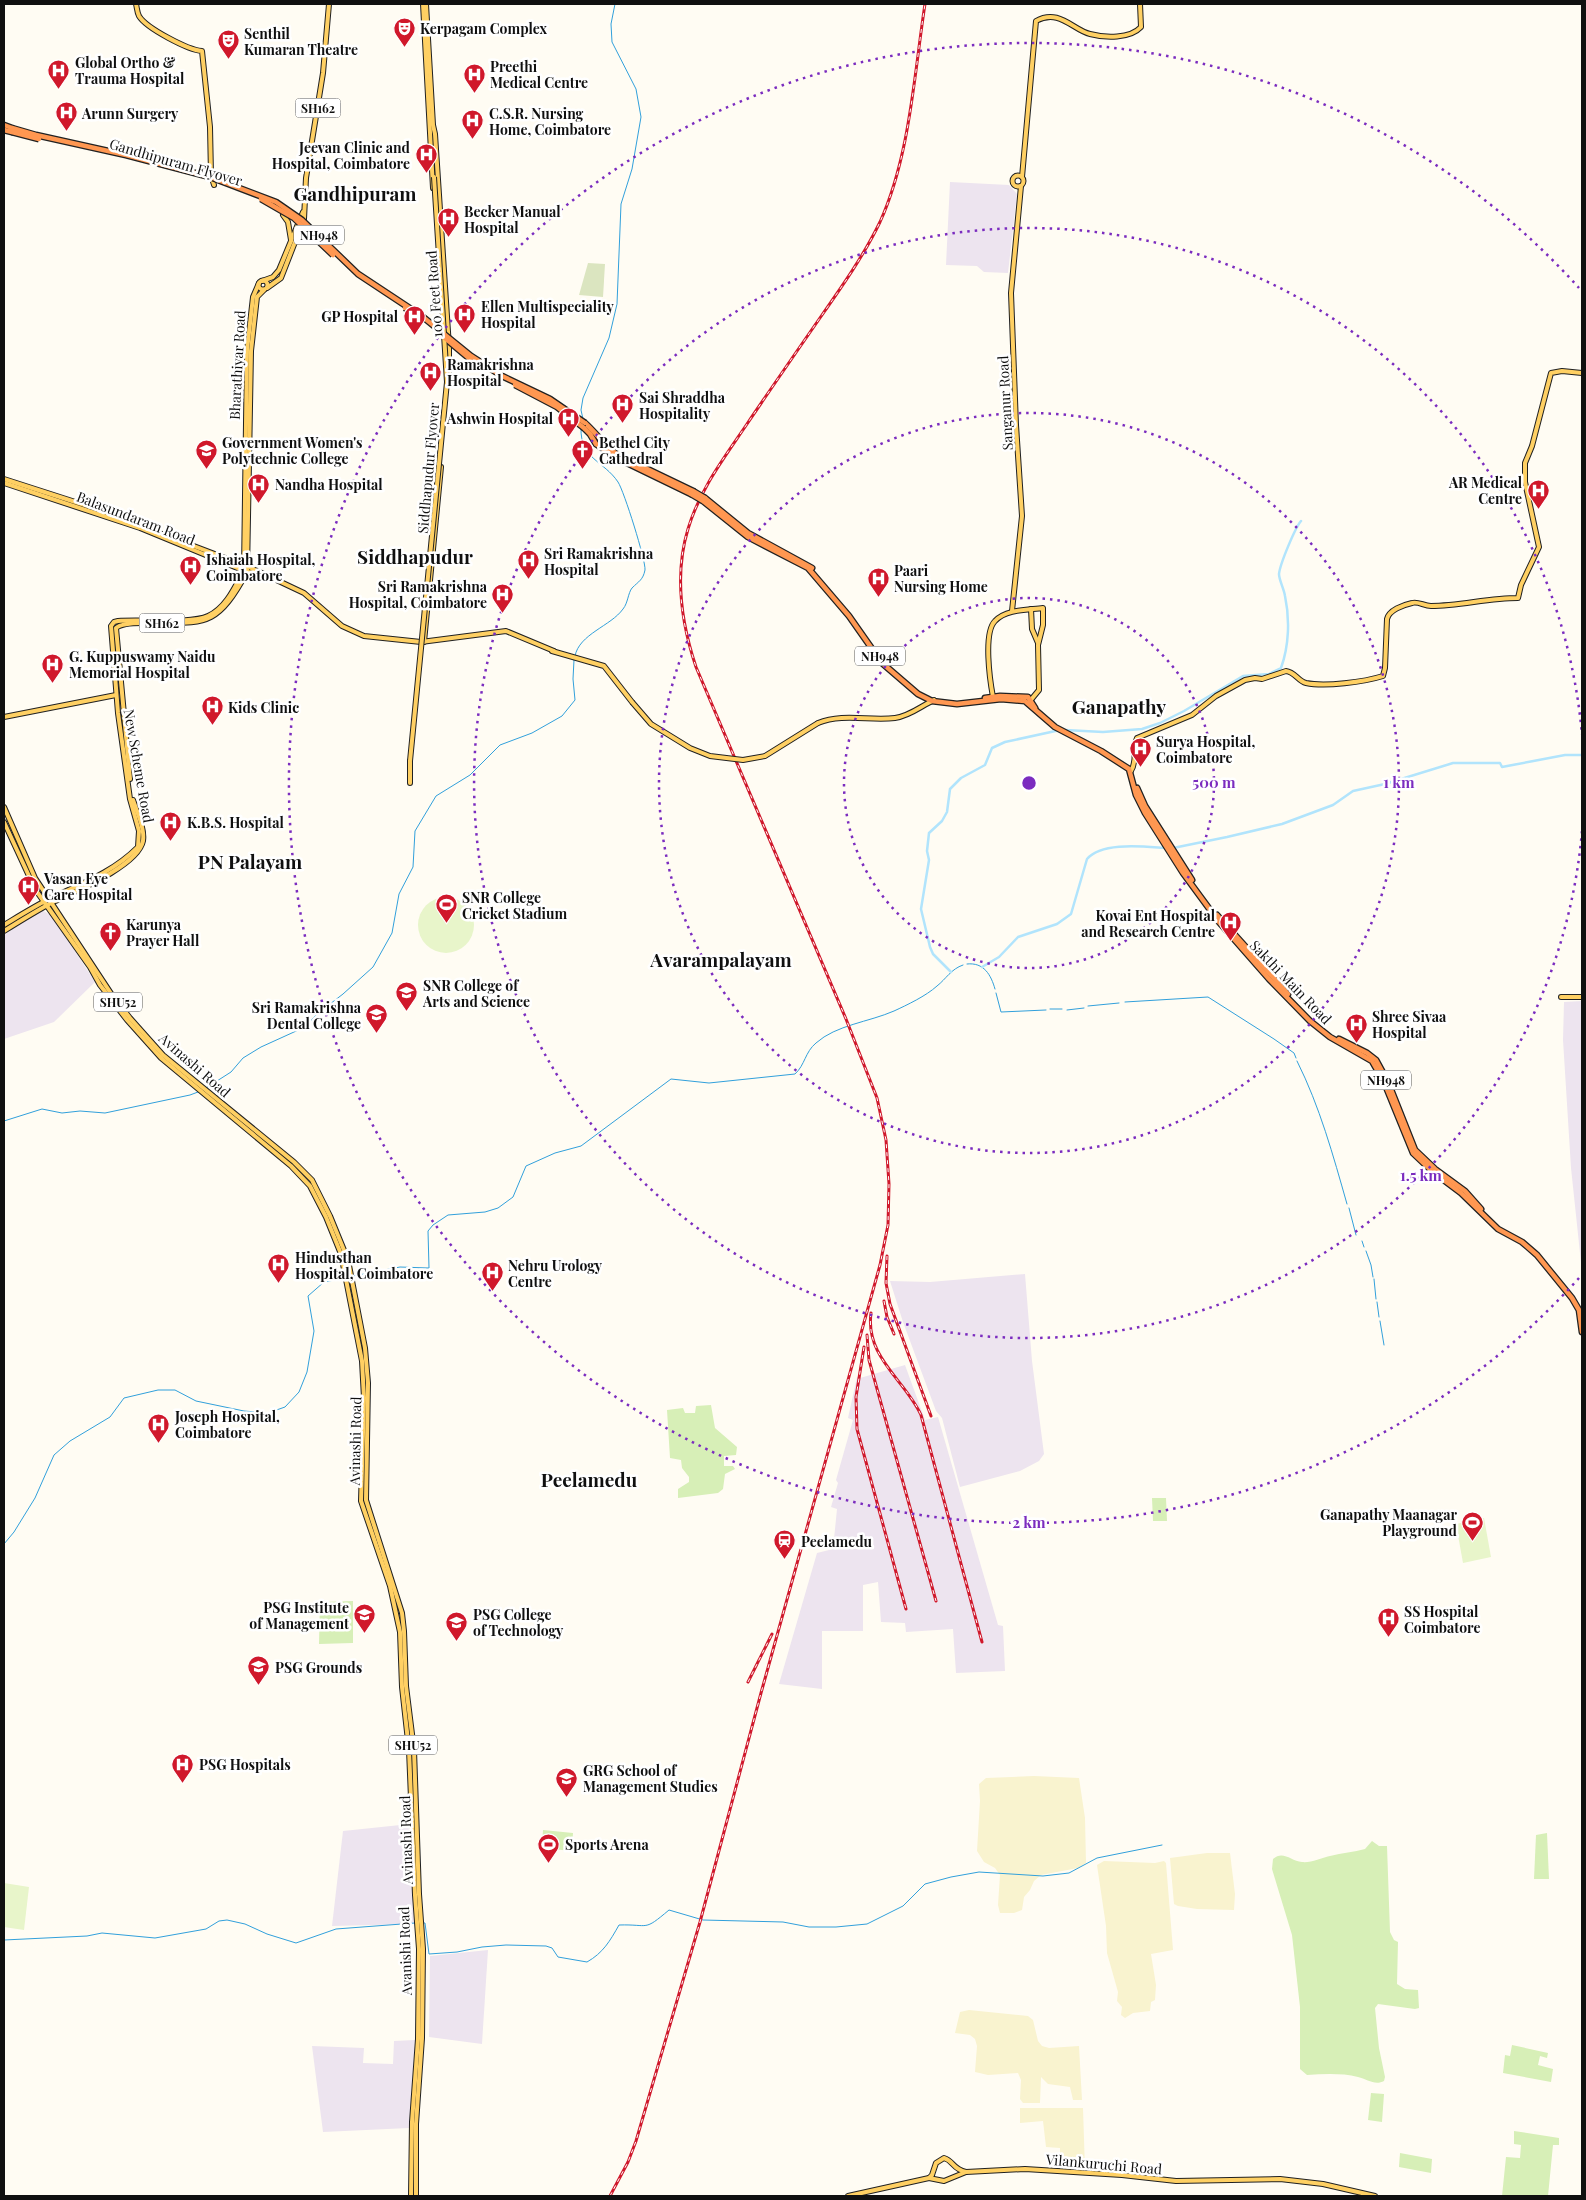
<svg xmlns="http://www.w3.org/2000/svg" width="1586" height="2200" viewBox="0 0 1586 2200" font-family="'Playfair Display',serif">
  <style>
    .industrial { fill: #ede4ef }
    .farmland { fill: #f9f3cf }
    .green { fill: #d7efb7 }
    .cemetery { fill: #dbe5c0 }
    .pitch { fill: #e8f5ca }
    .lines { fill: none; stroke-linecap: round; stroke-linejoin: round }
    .stream { stroke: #31a0db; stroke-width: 1 }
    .canal { stroke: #b1e4fc; stroke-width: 2.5 }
    .major-casing { stroke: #212121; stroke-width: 6 }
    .highway-casing { stroke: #212121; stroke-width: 7 }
    .major { stroke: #ffd063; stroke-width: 4 }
    .highway { stroke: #ff9751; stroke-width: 4.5 }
    .rail-casing { stroke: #d0182b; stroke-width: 3 }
    .rail { stroke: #fff; stroke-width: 1; stroke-dasharray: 4; stroke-linecap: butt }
    .major-bridge-casing { stroke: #212121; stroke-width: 6; stroke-linecap: butt }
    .highway-bridge-casing { stroke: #212121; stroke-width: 7; stroke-linecap: butt }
    .major-bridge { stroke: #ffd063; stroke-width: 4 }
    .highway-bridge { stroke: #ff9751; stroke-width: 4.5 }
    .ring { fill: none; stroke: #7b2cbf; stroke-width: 2.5; stroke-dasharray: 2.5 5 }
    .labels { text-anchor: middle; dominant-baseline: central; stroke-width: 5; stroke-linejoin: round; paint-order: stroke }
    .shield { fill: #fff; stroke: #585858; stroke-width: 1 }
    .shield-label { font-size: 12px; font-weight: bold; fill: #101010 }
    .poi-label { font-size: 14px; font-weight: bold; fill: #101010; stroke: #fff; text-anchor: start }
    .street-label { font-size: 14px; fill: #101010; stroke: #fff }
    .district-label { font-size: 19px; font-weight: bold; fill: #101010; stroke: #fff }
    .centre { fill: #7b2cbf; stroke: #fff; stroke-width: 2.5 }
    .ring-label { font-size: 15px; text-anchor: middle; font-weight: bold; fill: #7b2cbf; stroke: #fff; stroke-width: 5; stroke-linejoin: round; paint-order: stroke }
  </style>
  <rect width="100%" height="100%" fill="#fffcf3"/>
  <!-- industrial -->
  <g class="industrial">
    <polygon points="950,182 1009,185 1017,194 1008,273 984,272 977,266 946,265"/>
    <polygon points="42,910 52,916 95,982 54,1022 4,1039 4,935"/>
    <polygon points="1582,1001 1582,1272 1571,1168 1563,1040 1564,1002"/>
    <polygon points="1025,1274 1032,1361 1044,1454 1039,1461 1020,1471 960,1487 942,1418 936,1411 903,1322 890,1281 930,1282"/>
    <polygon points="905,1365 925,1420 938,1417 998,1625 1003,1626 1005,1671 956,1673 953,1629 906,1632 905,1623 881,1622 878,1582 863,1585 863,1631 822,1631 822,1689 779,1684 817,1553 833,1549 837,1509 831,1507 838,1483 836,1480 853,1420 848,1418 857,1377 860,1378"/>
    <polygon points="410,1824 414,1924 332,1926 343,1831"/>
    <polygon points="488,1950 482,2044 429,2037 430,1956"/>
    <polygon points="415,2040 409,2128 323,2132 312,2046 364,2048 363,2063 393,2064 394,2041"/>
  </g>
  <!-- farmland -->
  <g class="farmland">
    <polygon points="1034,1776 1079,1778 1085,1818 1086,1863 1078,1868 1041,1875 1034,1881 1030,1890 1024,1897 1022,1910 1014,1913 1000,1913 998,1905 1000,1875 995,1868 984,1862 977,1851 980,1801 979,1784 986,1778"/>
    <polygon points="1207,1853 1230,1853 1235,1894 1234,1910 1197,1909 1178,1906 1174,1904 1170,1858"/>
    <polygon points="1104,1861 1155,1863 1164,1861 1166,1863 1173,1950 1151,1954 1156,1985 1155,2000 1151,2002 1150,2011 1133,2013 1125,2018 1121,2015 1122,2007 1117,2001 1118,1992 1107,1953 1106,1926 1097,1865"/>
    <polygon points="969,2010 1028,2016 1033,2020 1038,2041 1042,2046 1049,2048 1079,2046 1082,2100 1073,2100 1070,2087 1048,2084 1041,2077 1040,2103 1023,2103 1020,2099 1021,2080 1018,2073 988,2075 975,2072 977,2046 975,2039 970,2035 955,2033 960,2012"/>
    <polygon points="1020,2108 1083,2108 1085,2170 1060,2169 1060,2148 1046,2147 1043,2121 1020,2123"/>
  </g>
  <!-- green -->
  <g class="green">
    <polygon points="711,1405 715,1428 737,1447 736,1455 724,1456 724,1466 733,1466 735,1469 725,1474 723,1489 718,1493 678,1498 678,1489 689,1482 689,1477 682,1468 681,1460 670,1458 667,1410 683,1408 685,1413 695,1413 696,1406"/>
    <polygon points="1152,1498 1166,1498 1167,1521 1153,1521"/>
    <polygon points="353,1601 353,1643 319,1644 320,1602"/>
    <polygon points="543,1830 573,1833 572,1851 542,1848"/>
    <polygon points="1547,1833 1549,1879 1534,1879 1536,1835"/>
    <path d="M1372,1841L1379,1846H1387L1390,1932L1394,1940L1398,1942L1397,1984L1405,1989L1418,1990L1419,2008L1415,2009L1378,2004L1375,2008L1379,2048L1385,2077L1384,2081C1375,2086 1367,2079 1358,2077C1342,2073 1324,2074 1307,2075L1300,2069V2007L1292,1935L1272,1869L1273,1859C1283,1850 1291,1861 1302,1862C1311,1863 1321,1858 1330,1856C1342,1853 1354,1852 1365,1849Z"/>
    <polygon points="1512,2045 1548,2053 1547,2058 1540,2056 1538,2065 1553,2069 1551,2082 1503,2073 1505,2055 1510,2056"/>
    <polygon points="1371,2093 1384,2094 1382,2122 1368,2120"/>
    <polygon points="1514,2131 1559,2138 1559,2145 1553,2145 1548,2196 1502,2196 1506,2157 1520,2158 1521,2145 1514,2144"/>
    <polygon points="1400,2153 1432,2159 1431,2173 1399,2167"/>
  </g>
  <!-- cemetery -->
  <polygon class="cemetery" points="588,263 605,264 603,297 579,295"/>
  <!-- pitch -->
  <g class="pitch">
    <circle cx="446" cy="925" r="28"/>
    <polygon points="1484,1518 1491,1557 1463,1563 1456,1524"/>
    <polygon points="4,1883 29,1887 24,1930 4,1927"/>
  </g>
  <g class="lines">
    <!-- stream -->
    <g class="stream">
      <polyline points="583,419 581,410 583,398 609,338 617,304 621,204 632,169 641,117 636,89 612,42 611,24 615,4"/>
      <path d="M575,656C579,634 611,626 623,609C628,603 628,593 632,588C639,581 643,580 645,570C646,561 624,491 618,482C604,461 580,459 581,428"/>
      <path d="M967,964C984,962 991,975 995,989"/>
      <polyline points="996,993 1001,1012 1046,1010"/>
      <polyline points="1125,1002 1208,997 1274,1039 1294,1053 1296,1058"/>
      <polyline points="1088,1006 1119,1003"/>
      <polyline points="1050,1009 1062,1009"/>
      <polyline points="1067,1010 1084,1008"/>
      <path d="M1297,1061C1320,1107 1333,1155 1347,1204"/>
      <polyline points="206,1088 231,1072 243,1058 261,1047 305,1027 317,1014 343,994 373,967 392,933 399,894 413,867 415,831 436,796 470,775 500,745 532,733 562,716 575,700 573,679 574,660"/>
      <polyline points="4,1121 42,1109 62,1113 80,1111 105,1113 190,1095 198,1092"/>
      <polyline points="1349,1208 1356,1235"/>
      <polyline points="1362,1241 1364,1247"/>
      <polyline points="1366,1251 1371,1265 1373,1277"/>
      <path d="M353,1276L400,1267L429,1268L428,1231L433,1225L448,1215L485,1212L498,1208L513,1197L526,1166L555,1153L581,1146L671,1079L709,1083L795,1074C805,1065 805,1052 816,1043C836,1025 869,1022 894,1011C907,1005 926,996 937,986C946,979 951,969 963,965"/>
      <polyline points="1374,1279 1376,1299"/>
      <polyline points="1377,1302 1379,1317"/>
      <polyline points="1380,1321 1384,1345"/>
      <polyline points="4,1544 14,1532 35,1498 54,1455 70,1441 110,1417 124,1398 158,1390 175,1390 196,1401 244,1411 268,1413 285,1407 299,1392 307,1372 314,1331 308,1296 324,1282 350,1277"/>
      <path d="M421,1923H425L429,1954L457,1952L482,1947L506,1945L546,1946L552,1948L558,1957L587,1962C603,1953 610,1941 619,1925C650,1924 643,1932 669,1910L703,1920L783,1922L809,1927H836L867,1924L903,1906L925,1884L951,1877L979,1872L1043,1876L1069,1873L1097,1858L1162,1845"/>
      <polyline points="4,1940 87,1936 102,1933 155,1938 206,1929 219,1921 227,1920 245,1924 267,1934 296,1943 336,1929 415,1923"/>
    </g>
    <!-- canal -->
    <g class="canal">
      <path d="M1065,730L1103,732L1142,729L1160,723L1184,711L1243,676L1269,674L1281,668C1289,646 1290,619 1285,596C1284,589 1279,580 1279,574C1280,564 1295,528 1301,521"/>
      <polyline points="1173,848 1227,837 1282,824 1333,805 1353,791 1385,784 1453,763 1500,763 1502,767 1565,755 1582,755"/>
      <path d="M982,967L999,957L1018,937L1057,924L1071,914L1087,859C1102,841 1147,847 1167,848"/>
      <polyline points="951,972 933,954 930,947 921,909 929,860 927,851 929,833 942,821 947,812 950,789 961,778 985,765 992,748 1005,742 1060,730"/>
    </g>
    <defs>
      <g id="major">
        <path d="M136,4C137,8 137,12 139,16C146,28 188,50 202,51L210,127L211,175L214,185"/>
        <polyline points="423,4 433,188"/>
        <polyline points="426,4 433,125 435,134 449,347 449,383"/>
        <circle cx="1018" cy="181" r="5.5"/>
        <path d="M1022,177L1036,21C1059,8 1073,30 1090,34C1105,38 1130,39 1141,27L1140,4"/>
        <polyline points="283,215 288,222 291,240"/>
        <polyline points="296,242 307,240 315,242"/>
        <circle cx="263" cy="285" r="4.5"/>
        <polyline points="262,281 273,277 279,270 303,212"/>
        <polyline points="267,288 281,278 304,219 306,178 323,73 329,4"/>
        <polyline points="4,479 91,507 249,567 304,593 342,626 364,636 421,642 506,631 554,651"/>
        <polyline points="4,483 140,528 247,572 258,573"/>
        <polyline points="1031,609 1032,629 1038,643"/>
        <polyline points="1012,611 1022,516 1016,425 1011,293 1021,186"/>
        <polyline points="424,642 441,467"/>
        <polyline points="552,651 604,666 632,702"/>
        <path d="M993,697C990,681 983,633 995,621C1006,609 1028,610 1043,608V625L1038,645L1039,690L1030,701"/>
        <polyline points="4,717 116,695"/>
        <path d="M818,723C843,713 869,721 895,718C910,716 921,706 934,700"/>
        <polyline points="410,761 410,783"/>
        <path d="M1131,771C1138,760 1132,748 1137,738L1192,715L1216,696L1245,680L1255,678L1262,679L1286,671C1295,672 1298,681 1306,683C1325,687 1364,682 1383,676L1385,668L1387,619C1389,610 1403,605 1412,603C1418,601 1424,606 1431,606C1460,606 1488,598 1518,598L1521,585L1539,547L1525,482V463L1532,446L1551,373L1562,371L1582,373"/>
        <path d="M130,779L116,628C122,623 134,623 142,623C204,622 215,631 247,572L251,351L257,297L264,290"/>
        <polyline points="4,807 35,878 112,995 130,1018 163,1055 294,1162 312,1180 330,1216 348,1260 365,1348 368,1383 366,1500 402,1613 404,1631 406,1686 414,1750 419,1894 423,1949 422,2038 416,2124 416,2196"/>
        <polyline points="4,822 35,889 90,967 100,985 127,1020 161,1058 291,1166 310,1186 326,1217 341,1254 362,1361 364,1398 361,1501 390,1586 400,1632 402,1687 409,1750 415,1895 419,1949 418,2039 412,2122 411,2196"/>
        <path d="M4,925C19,916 35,906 51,898C83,883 113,872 138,847L139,831L130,799L118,713L111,626L114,622L118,621C138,619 192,624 208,616C226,608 235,587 244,570L247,350L253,297L259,283"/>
        <path d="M4,931C20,921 36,911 53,902C74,892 138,866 143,841C145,829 137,812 133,800"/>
        <polyline points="1561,997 1582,997"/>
        <polyline points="929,2178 944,2181 966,2172"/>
        <path d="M848,2196L929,2178L932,2175L936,2163L944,2158C954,2161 952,2169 966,2172L1025,2169L1122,2175L1176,2181L1280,2179L1323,2184L1375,2196"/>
      </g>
      <g id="highway">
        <polyline points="4,125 12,128"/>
        <polyline points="4,130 12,132"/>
        <path d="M585,423C597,434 605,446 618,455L693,491"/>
        <polyline points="584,428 590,434 596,444 616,457"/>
        <polyline points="625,462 691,494"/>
        <polyline points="705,498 748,533 812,568"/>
        <polyline points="703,501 748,537 808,568 849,616 882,663 918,694 932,701 957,704 1001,699 1025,701 1055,727 1101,751 1129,769 1136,795 1145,813 1183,873 1219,922 1269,979 1310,1021 1330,1037 1372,1061 1384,1082 1413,1153 1433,1172 1461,1193 1498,1229 1522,1242 1537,1255 1572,1298 1579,1310 1582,1332"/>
        <polyline points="985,698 1000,696 1028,697 1035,708"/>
        <polyline points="1137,788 1145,806 1192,880"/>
        <polyline points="1217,915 1288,994"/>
        <polyline points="1339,1039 1367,1053 1376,1060 1388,1082 1415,1150 1435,1169 1465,1191 1481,1209"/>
      </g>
    </defs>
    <!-- major casing -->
    <use href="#major" class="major-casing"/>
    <!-- highway casing -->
    <use href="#highway" class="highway-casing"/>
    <!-- major -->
    <use href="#major" class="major"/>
    <!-- highway -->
    <use href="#highway" class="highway"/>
    <defs>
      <g id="rail">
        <polyline points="887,1256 886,1283 890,1304 931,1416"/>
        <polyline points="884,1301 887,1317 894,1334"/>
        <path d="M871,1313C865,1357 905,1380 921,1415L982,1642"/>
        <polyline points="867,1335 869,1360 936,1601"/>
        <polyline points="864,1347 856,1397 857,1429 906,1609"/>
        <polyline points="748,1682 772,1634"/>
        <path d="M610,2196L628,2162L636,2141L700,1922L761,1693L880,1265L888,1225L889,1184L886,1140L877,1098L846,1019L696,667C681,622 674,575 688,529C700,489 724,458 747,424C772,387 797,351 822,315C843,285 864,255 880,222C910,156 914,75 925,4"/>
      </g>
    </defs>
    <!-- rail casing -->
    <use href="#rail" class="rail-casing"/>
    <!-- rail -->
    <use href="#rail" class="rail"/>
    <defs>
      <g id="major-bridge">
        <polyline points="632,702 651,724 690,748 710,756 743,760 765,756 818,723"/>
        <polyline points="410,761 447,382 434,177"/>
      </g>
      <g id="highway-bridge">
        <polyline points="12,128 36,135 126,155 210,177 276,202 302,220 358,274 423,317 471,356 502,376 550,399 585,423"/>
        <polyline points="12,132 39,139"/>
        <polyline points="261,199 294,218 333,255"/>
        <polyline points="405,308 419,318"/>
        <polyline points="445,338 470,359"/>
        <polyline points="515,385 557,407 584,428"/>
        <polyline points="693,491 705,498"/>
        <polyline points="691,494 703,501"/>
      </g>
    </defs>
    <!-- major-bridge casing -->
    <use href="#major-bridge" class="major-bridge-casing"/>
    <!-- highway-bridge casing -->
    <use href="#highway-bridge" class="highway-bridge-casing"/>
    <!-- major-bridge -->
    <use href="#major-bridge" class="major-bridge"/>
    <!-- highway-bridge -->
    <use href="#highway-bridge" class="highway-bridge"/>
  </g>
  <!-- distance rings -->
  <g class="ring">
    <circle cx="1029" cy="783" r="185"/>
    <circle cx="1029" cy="783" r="370"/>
    <path d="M1582 831A555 555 0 1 1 1582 735"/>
    <path d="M1579 1278A740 740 0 1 1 1579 288"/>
  </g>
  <!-- icons -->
  <defs>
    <symbol id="theatre-pin" viewBox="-11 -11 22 30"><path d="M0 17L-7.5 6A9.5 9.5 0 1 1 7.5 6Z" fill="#d0182b" stroke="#fff"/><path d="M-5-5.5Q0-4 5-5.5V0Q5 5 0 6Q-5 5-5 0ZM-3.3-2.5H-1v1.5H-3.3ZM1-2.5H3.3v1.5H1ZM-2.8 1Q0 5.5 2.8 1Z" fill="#fff"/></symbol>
    <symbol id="hospital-pin" viewBox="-11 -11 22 30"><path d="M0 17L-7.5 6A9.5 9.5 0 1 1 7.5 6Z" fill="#d0182b" stroke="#fff"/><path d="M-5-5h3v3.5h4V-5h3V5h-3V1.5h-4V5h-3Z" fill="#fff"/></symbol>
    <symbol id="university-pin" viewBox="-11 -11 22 30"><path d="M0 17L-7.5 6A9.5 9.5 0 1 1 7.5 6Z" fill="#d0182b" stroke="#fff"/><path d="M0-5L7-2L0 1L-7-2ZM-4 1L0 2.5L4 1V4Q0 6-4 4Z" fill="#fff"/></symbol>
    <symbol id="church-pin" viewBox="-11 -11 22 30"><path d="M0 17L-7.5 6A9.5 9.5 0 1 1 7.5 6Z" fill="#d0182b" stroke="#fff"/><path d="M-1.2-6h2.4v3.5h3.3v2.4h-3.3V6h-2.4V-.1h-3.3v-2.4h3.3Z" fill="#fff"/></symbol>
    <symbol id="stadium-pin" viewBox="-11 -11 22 30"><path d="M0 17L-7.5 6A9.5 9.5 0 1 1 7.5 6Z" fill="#d0182b" stroke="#fff"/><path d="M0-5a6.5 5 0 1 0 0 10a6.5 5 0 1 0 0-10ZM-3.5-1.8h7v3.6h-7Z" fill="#fff"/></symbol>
    <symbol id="station-pin" viewBox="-11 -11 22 30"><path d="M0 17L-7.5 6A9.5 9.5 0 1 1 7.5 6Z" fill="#d0182b" stroke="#fff"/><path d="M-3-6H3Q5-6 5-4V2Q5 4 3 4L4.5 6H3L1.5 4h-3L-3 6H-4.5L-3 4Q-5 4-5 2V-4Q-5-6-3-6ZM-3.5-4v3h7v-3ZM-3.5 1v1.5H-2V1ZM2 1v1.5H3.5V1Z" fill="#fff"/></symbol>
  </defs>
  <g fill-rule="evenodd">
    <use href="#theatre-pin" x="392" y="16" width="25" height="34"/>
    <use href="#theatre-pin" x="216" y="28" width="25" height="34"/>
    <use href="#hospital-pin" x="46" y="58" width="25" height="34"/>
    <use href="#hospital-pin" x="462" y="62" width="25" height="34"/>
    <use href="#hospital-pin" x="54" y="100" width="25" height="34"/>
    <use href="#hospital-pin" x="460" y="108" width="25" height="34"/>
    <use href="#hospital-pin" x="414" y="142" width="25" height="34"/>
    <use href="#hospital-pin" x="436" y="206" width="25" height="34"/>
    <use href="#hospital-pin" x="452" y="302" width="25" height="34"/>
    <use href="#hospital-pin" x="402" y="304" width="25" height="34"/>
    <use href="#hospital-pin" x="418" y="360" width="25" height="34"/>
    <use href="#hospital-pin" x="610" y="392" width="25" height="34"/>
    <use href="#hospital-pin" x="556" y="406" width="25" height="34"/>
    <use href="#university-pin" x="194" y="438" width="25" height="34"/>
    <use href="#church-pin" x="570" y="438" width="25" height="34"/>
    <use href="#hospital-pin" x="246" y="472" width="25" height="34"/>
    <use href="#hospital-pin" x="1526" y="478" width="25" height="34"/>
    <use href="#hospital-pin" x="516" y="548" width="25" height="34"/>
    <use href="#hospital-pin" x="178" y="554" width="25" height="34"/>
    <use href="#hospital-pin" x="866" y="566" width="25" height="34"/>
    <use href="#hospital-pin" x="490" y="582" width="25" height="34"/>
    <use href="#hospital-pin" x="40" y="652" width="25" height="34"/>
    <use href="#hospital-pin" x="200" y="694" width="25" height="34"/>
    <use href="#hospital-pin" x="1128" y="736" width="25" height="34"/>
    <use href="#hospital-pin" x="158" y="810" width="25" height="34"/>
    <use href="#hospital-pin" x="16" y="874" width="25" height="34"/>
    <use href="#stadium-pin" x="434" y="892" width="25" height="34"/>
    <use href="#hospital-pin" x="1218" y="910" width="25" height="34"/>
    <use href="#church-pin" x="98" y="920" width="25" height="34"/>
    <use href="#university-pin" x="394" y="980" width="25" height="34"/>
    <use href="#university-pin" x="364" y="1002" width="25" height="34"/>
    <use href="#hospital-pin" x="1344" y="1012" width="25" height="34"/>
    <use href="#hospital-pin" x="266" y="1252" width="25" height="34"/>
    <use href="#hospital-pin" x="480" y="1260" width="25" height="34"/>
    <use href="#hospital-pin" x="146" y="1412" width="25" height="34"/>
    <use href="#stadium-pin" x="1460" y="1510" width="25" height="34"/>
    <use href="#station-pin" x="772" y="1528" width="25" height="34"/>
    <use href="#university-pin" x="352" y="1602" width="25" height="34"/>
    <use href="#hospital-pin" x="1376" y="1606" width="25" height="34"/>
    <use href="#university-pin" x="444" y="1610" width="25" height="34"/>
    <use href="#university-pin" x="246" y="1654" width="25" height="34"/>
    <use href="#hospital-pin" x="170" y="1752" width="25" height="34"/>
    <use href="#university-pin" x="554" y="1766" width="25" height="34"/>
    <use href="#stadium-pin" x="536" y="1832" width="25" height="34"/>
  </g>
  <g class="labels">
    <!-- shield labels -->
    <g class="shield">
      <rect x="295.5" y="98.5" width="45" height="19" rx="4"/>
      <rect x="294" y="225.5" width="50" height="19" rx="4"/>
      <rect x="139.5" y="613.5" width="45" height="19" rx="4"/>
      <rect x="855" y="646.5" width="50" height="19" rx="4"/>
      <rect x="94" y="992.5" width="48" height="19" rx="4"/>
      <rect x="1361" y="1070.5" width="50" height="19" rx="4"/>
      <rect x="389" y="1735.5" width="48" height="19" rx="4"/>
    </g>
    <g class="shield-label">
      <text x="318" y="108">SH162</text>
      <text x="319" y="235">NH948</text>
      <text x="162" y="623">SH162</text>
      <text x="880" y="656">NH948</text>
      <text x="118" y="1002">SHU52</text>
      <text x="1386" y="1080">NH948</text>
      <text x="413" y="1745">SHU52</text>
    </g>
    <!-- poi labels -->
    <g class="poi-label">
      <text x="420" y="28">Kerpagam Complex</text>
      <text x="244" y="33">Senthil<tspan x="244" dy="16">Kumaran Theatre</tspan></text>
      <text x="75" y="62">Global Ortho &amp;<tspan x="75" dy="16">Trauma Hospital</tspan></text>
      <text x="490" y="66">Preethi<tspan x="490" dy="16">Medical Centre</tspan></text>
      <text x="82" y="113">Arunn Surgery</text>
      <text x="489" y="113">C.S.R. Nursing<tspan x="489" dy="16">Home, Coimbatore</tspan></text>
      <text x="410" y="147" text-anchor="end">Jeevan Clinic and<tspan x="410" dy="16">Hospital, Coimbatore</tspan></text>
      <text x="464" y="211">Becker Manual<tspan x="464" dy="16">Hospital</tspan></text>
      <text x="481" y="306">Ellen Multispeciality<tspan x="481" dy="16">Hospital</tspan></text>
      <text x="398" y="316" text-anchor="end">GP Hospital</text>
      <text x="447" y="364">Ramakrishna<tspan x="447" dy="16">Hospital</tspan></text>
      <text x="639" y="397">Sai Shraddha<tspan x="639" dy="16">Hospitality</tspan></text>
      <text x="553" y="418" text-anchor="end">Ashwin Hospital</text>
      <text x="222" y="442">Government Women's<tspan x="222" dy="16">Polytechnic College</tspan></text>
      <text x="599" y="442">Bethel City<tspan x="599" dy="16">Cathedral</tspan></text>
      <text x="1522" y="482" text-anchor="end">AR Medical<tspan x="1522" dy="16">Centre</tspan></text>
      <text x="275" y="484">Nandha Hospital</text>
      <text x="544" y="553">Sri Ramakrishna<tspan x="544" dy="16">Hospital</tspan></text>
      <text x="206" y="559">Ishaiah Hospital,<tspan x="206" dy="16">Coimbatore</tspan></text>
      <text x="894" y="570">Paari<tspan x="894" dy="16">Nursing Home</tspan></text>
      <text x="487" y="586" text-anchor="end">Sri Ramakrishna<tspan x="487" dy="16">Hospital, Coimbatore</tspan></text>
      <text x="69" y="656">G. Kuppuswamy Naidu<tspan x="69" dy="16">Memorial Hospital</tspan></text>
      <text x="228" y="707">Kids Clinic</text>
      <text x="1156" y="741">Surya Hospital,<tspan x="1156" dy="16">Coimbatore</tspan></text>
      <text x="187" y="822">K.B.S. Hospital</text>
      <text x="44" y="878">Vasan Eye<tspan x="44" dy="16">Care Hospital</tspan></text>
      <text x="462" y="897">SNR College<tspan x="462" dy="16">Cricket Stadium</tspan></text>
      <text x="1215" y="915" text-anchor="end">Kovai Ent Hospital<tspan x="1215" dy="16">and Research Centre</tspan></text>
      <text x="126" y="924">Karunya<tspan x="126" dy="16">Prayer Hall</tspan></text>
      <text x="423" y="985">SNR College of<tspan x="423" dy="16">Arts and Science</tspan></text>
      <text x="361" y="1007" text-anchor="end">Sri Ramakrishna<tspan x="361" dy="16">Dental College</tspan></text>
      <text x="1372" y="1016">Shree Sivaa<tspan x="1372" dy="16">Hospital</tspan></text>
      <text x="295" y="1257">Hindusthan<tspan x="295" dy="16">Hospital, Coimbatore</tspan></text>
      <text x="508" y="1265">Nehru Urology<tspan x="508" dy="16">Centre</tspan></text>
      <text x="175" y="1416">Joseph Hospital,<tspan x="175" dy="16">Coimbatore</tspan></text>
      <text x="1457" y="1514" text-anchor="end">Ganapathy Maanagar<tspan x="1457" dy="16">Playground</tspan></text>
      <text x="801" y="1541">Peelamedu</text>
      <text x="349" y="1607" text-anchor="end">PSG Institute<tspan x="349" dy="16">of Management</tspan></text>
      <text x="1404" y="1611">SS Hospital<tspan x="1404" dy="16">Coimbatore</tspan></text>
      <text x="473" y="1614">PSG College<tspan x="473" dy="16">of Technology</tspan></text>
      <text x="275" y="1667">PSG Grounds</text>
      <text x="199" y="1764">PSG Hospitals</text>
      <text x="583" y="1770">GRG School of<tspan x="583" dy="16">Management Studies</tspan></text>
      <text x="565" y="1844">Sports Arena</text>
    </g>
    <!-- street labels -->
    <g class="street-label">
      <text transform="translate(176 162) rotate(16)">Gandhipuram Flyover</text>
      <text transform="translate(434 294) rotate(-94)">100 Feet Road</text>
      <text transform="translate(237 365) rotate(-87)">Bharathiyar Road</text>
      <text transform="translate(1005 403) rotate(-93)">Sanganur Road</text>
      <text transform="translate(428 468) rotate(-85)">Siddhapudur Flyover</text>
      <text transform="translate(136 518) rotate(21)">Balasundaram Road</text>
      <text transform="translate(139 766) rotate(80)">New Scheme Road</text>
      <text transform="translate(1291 982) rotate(46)">Sakthi Main Road</text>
      <text transform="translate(195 1065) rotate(41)">Avinashi Road</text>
      <text transform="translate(355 1441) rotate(-89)">Avinashi Road</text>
      <text transform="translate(406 1840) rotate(-92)">Avinashi Road</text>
      <text transform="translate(405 1951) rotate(-92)">Avanishi Road</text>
      <text transform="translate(1104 2164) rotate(5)">Vilankuruchi Road</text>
    </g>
    <!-- district labels -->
    <g class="district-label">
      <text x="355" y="193">Gandhipuram</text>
      <text x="415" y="556">Siddhapudur</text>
      <text x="1119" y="706">Ganapathy</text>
      <text x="250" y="861">PN Palayam</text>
      <text x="721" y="959">Avarampalayam</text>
      <text x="589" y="1479">Peelamedu</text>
    </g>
  </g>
  <circle cx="1029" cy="783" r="8" class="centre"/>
  <g class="ring-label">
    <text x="1214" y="788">500 m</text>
    <text x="1399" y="788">1 km</text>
    <text x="1421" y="1181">1.5 km</text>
    <text x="1029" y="1528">2 km</text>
  </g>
  <!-- border -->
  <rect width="1586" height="2200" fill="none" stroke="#101010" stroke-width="10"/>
</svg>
